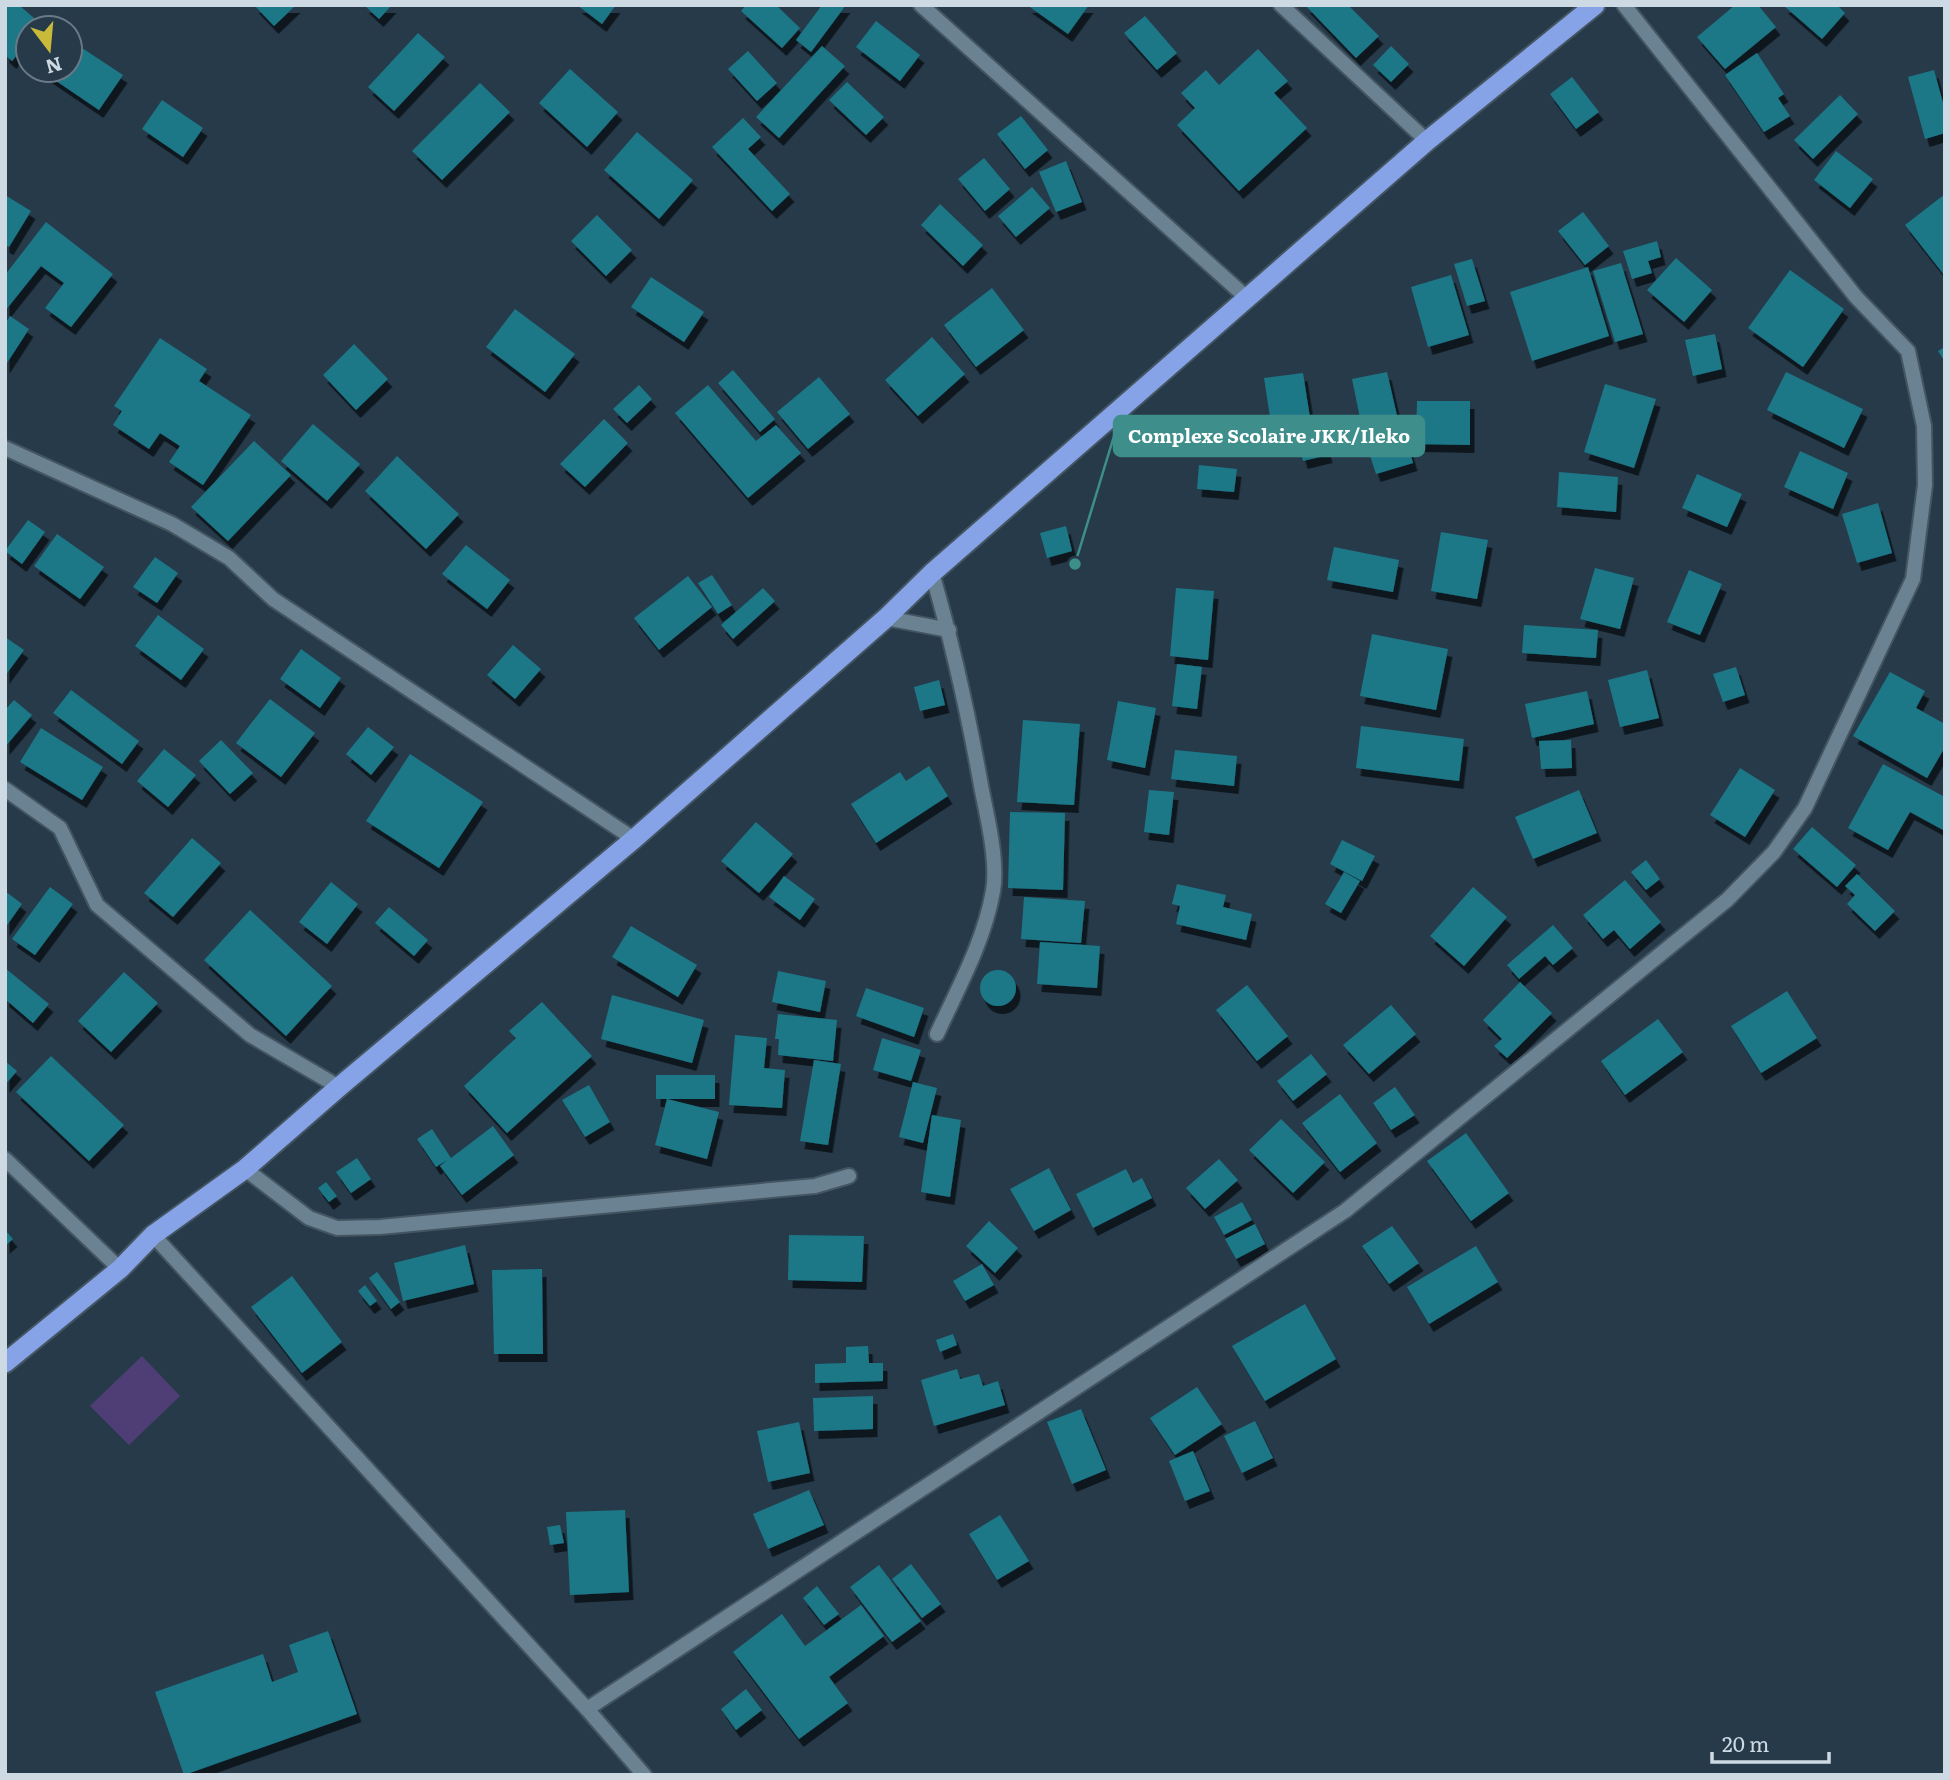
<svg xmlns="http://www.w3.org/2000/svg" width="1950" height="1780" viewBox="0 0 1950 1780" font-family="Literata,serif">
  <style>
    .green { fill: #4f3e76 }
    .building { fill: #1c7787; filter: url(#shadow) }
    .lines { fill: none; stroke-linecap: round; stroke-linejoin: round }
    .minor-casing { stroke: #435561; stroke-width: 18 }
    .trunk-casing { stroke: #435561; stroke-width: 23 }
    .minor { stroke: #6b8293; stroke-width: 14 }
    .trunk { stroke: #87a3e8; stroke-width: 19 }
    .leader { fill: none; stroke: #3e8f8b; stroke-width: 2.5 }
    .callout-dot { fill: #3e8f8b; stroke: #263a4a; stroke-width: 2.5 }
    .callout { fill: #3e8f8b; stroke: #3e8f8b; stroke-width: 2.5 }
    .callout-label { font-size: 19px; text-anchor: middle; font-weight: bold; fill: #fff }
  </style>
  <defs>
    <filter id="shadow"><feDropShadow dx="4.5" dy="8" stdDeviation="0" flood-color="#0009"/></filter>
  </defs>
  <rect width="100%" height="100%" fill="#263a4a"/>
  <!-- green -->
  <polygon class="green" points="142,1356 180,1396 129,1445 90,1406"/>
  <!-- building -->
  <g class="building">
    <polygon points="5,5 19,5 42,25 40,28 28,28 28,42 12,61 5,55"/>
    <polygon points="254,5 296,5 274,26"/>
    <polygon points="364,5 392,5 379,19"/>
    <polygon points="577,5 616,5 602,24"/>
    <polygon points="746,5 776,5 800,28 782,48 741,11"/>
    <polygon points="822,5 846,5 811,52 796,40"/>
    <polygon points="1027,5 1089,5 1068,34"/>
    <polygon points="1305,5 1352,5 1350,7 1379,36 1356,58"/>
    <polygon points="1735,5 1758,5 1776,27 1725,69 1697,37"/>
    <polygon points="1783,5 1837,5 1845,13 1822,39"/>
    <polygon points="1145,16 1177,53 1157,70 1124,33"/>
    <polygon points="876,21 920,55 900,81 856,47"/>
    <polygon points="418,33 445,57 394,111 368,87"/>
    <polygon points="70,40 123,75 99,110 40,70 70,70"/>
    <polygon points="822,46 845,66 779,138 756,117"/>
    <polygon points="1391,46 1409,64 1391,82 1373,65"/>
    <polygon points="1258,49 1288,81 1274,93 1307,128 1239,191 1177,125 1195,108 1181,93 1206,70 1219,85"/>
    <polygon points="748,51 777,83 757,101 728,69"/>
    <polygon points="1757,53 1784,94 1778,98 1790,116 1764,132 1725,75"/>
    <polygon points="570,69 618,112 587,147 539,103"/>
    <polygon points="1934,70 1945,110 1945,133 1925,139 1908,77"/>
    <polygon points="1572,77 1599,112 1576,129 1550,94"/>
    <polygon points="847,82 884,117 866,135 829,100"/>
    <polygon points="480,83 510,112 442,180 412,151"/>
    <polygon points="1840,95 1858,114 1813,159 1794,140"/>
    <polygon points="162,100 203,128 183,157 142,129"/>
    <polygon points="1021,116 1048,150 1025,169 997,134"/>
    <polygon points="743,118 761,137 748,149 790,194 772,211 712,147"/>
    <polygon points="637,132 693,180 659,219 604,170"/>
    <polygon points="1836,151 1873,179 1850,208 1814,180"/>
    <polygon points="984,158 1010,189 985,211 958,179"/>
    <polygon points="1066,161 1082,202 1056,212 1039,172"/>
    <polygon points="1032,187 1050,208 1016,237 998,216"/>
    <polygon points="1945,194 1945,276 1905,225"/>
    <polygon points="5,195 31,211 9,247 5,245"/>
    <polygon points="940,204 983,245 963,266 921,225"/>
    <polygon points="1583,212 1609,246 1585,265 1558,231"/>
    <polygon points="597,215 632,250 606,276 571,241"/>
    <polygon points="46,222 113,274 71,327 45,308 64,283 41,266 5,311 5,275"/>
    <polygon points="1657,241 1661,257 1648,261 1652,273 1632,279 1623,251"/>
    <polygon points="1676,258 1712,290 1684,322 1647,290"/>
    <polygon points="1472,259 1485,301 1467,306 1454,264"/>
    <polygon points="1621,263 1643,334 1615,342 1593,271"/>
    <polygon points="1588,267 1609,336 1532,361 1510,292"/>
    <polygon points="1790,270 1844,309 1803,367 1748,328"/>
    <polygon points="1451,275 1469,335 1428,347 1411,287"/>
    <polygon points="651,277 704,312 684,342 631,307"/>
    <polygon points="992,288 1024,330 976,367 944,325"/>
    <polygon points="515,309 575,354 545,392 486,347"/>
    <polygon points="10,316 29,329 5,366 5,324"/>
    <polygon points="1715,334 1722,369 1693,376 1685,340"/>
    <polygon points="932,337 965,374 918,416 885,380"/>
    <polygon points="160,338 207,369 199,381 251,415 203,485 169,462 180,446 160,433 149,449 113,425 122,411 114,406"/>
    <polygon points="354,344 388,379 356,410 323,375"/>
    <polygon points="1945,347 1945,362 1938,351"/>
    <polygon points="733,370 775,419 760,432 718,383"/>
    <polygon points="1387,372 1398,420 1362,428 1352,379"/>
    <polygon points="1786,372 1863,409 1844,448 1767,410"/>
    <polygon points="1303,373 1311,424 1272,430 1264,378"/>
    <polygon points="819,377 850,414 808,449 777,412"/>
    <polygon points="1605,384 1656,399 1634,468 1584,452"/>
    <polygon points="639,385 652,399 627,423 613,409"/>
    <polygon points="708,385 756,441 776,425 801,453 748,498 675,413"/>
    <polygon points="1417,401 1470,401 1470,445 1416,444"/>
    <polygon points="604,419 628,443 585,487 560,464"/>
    <polygon points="313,424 360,464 327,501 281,461"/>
    <polygon points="1403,428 1413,463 1376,474 1365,440"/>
    <polygon points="1322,431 1328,455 1303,461 1297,437"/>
    <polygon points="254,441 291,475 228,541 191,507"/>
    <polygon points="1800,451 1848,473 1833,509 1784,487"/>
    <polygon points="397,456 459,514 426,549 365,491"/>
    <polygon points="1199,465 1237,469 1234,492 1197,489"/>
    <polygon points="1559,472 1618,477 1616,512 1557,507"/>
    <polygon points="1697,474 1742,494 1727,527 1682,508"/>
    <polygon points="1878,503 1892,553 1857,563 1842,514"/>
    <polygon points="28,520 45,532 22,564 5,551"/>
    <polygon points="1066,526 1072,551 1047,558 1040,533"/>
    <polygon points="1441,532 1488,540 1477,599 1431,591"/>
    <polygon points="57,534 104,567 80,599 34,566"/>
    <polygon points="466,545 510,580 487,609 442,574"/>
    <polygon points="1334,547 1399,560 1393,592 1327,580"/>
    <polygon points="155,557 178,573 157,603 133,587"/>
    <polygon points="1595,568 1634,578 1620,629 1580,619"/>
    <polygon points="1689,570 1722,584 1700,635 1667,622"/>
    <polygon points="712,575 732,605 718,614 698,583"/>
    <polygon points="688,576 712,607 659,650 634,618"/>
    <polygon points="763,588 775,601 733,639 721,625"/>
    <polygon points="1176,588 1214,591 1208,660 1170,656"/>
    <polygon points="158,615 204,649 181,680 135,646"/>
    <polygon points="1524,625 1598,630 1596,658 1522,653"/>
    <polygon points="1372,634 1448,649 1436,710 1360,696"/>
    <polygon points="5,637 24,650 5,676"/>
    <polygon points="513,645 541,669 515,699 487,675"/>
    <polygon points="301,649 341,678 320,708 280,679"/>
    <polygon points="1177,664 1202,667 1197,709 1172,706"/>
    <polygon points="1736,667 1745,695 1723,702 1713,674"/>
    <polygon points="1647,670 1659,718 1620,727 1608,680"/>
    <polygon points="1890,672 1925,691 1916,708 1945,724 1945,747 1927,778 1853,736"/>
    <polygon points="939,680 945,705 920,711 914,687"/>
    <polygon points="71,690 139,741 122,764 53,713"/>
    <polygon points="1587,691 1594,724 1532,738 1525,704"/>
    <polygon points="270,699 315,733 281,777 236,743"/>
    <polygon points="14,700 32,715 5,747 5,710"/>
    <polygon points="1118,701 1156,708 1145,768 1107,760"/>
    <polygon points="1023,720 1080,724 1074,805 1017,802"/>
    <polygon points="1361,726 1464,739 1459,781 1356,768"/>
    <polygon points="368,727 394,747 371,775 346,754"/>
    <polygon points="41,728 103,767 82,800 20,762"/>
    <polygon points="221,740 253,773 230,794 199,761"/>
    <polygon points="1571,740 1572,768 1541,769 1539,741"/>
    <polygon points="164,749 196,775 168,807 137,781"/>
    <polygon points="1175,750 1237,756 1234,786 1171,779"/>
    <polygon points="410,754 483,802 439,868 366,821"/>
    <polygon points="1883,764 1945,797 1945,831 1910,812 1888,850 1848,828"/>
    <polygon points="929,766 948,796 876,843 851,804 900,772 906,781"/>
    <polygon points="1740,768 1775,790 1745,837 1710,815"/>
    <polygon points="1149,790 1174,792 1169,835 1144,832"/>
    <polygon points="1579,790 1597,833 1533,859 1515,817"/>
    <polygon points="1010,812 1065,813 1063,890 1008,888"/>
    <polygon points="756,822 793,854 759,893 721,861"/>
    <polygon points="1812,827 1856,865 1837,887 1793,849"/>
    <polygon points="192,838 221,863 173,917 144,893"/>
    <polygon points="1342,840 1375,856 1362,881 1330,864"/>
    <polygon points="1646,860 1660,879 1646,890 1631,872"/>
    <polygon points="1344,872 1360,881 1341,913 1325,904"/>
    <polygon points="1857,874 1895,911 1875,931 1847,904 1855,895 1845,886"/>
    <polygon points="784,876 815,899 800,920 769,897"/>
    <polygon points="1625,880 1661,922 1630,949 1614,930 1603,939 1583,915"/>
    <polygon points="331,882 358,904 327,944 299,922"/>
    <polygon points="1177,884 1226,895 1223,907 1252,914 1246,940 1176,924 1180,906 1172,904"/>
    <polygon points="50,887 73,904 35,955 12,939"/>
    <polygon points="1473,887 1507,917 1464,966 1430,936"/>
    <polygon points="5,891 22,904 5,928"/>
    <polygon points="1024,897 1085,901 1081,943 1021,939"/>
    <polygon points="389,907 428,940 414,956 375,923"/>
    <polygon points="250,910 332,986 286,1036 204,960"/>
    <polygon points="1553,925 1573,948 1553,965 1545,956 1519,979 1507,965"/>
    <polygon points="631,926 697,965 678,997 612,957"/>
    <polygon points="1040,942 1100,946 1097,988 1037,984"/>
    <polygon points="5,968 49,1004 33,1023 5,999"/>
    <circle cx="998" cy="988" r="18"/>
    <polygon points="778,971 826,981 820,1012 772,1002"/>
    <polygon points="124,972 158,1003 111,1052 78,1021"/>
    <polygon points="1520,982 1552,1013 1507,1058 1494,1046 1502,1039 1483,1020"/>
    <polygon points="1247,985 1288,1036 1257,1061 1216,1010"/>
    <polygon points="866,988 924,1008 914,1037 856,1016"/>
    <polygon points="1787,991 1817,1038 1761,1073 1731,1026"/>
    <polygon points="612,995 704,1020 692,1063 601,1039"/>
    <polygon points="542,1002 592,1056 507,1133 464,1086 516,1038 509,1031"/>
    <polygon points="1391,1005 1416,1034 1369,1074 1343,1045"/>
    <polygon points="778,1014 837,1020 833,1061 778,1055 779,1039 775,1039"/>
    <polygon points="1658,1019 1683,1052 1625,1095 1601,1061"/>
    <polygon points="735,1035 767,1038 764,1068 785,1070 782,1108 729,1105"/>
    <polygon points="882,1038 921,1050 911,1081 873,1070"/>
    <polygon points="1311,1054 1327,1074 1293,1101 1277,1081"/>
    <polygon points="51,1056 124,1125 89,1161 16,1092"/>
    <polygon points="814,1060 841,1064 828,1145 800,1141"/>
    <polygon points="5,1061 17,1071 5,1085"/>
    <rect x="656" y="1075" width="59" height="24"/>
    <polygon points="913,1082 937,1088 923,1143 899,1137"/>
    <polygon points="589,1085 610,1122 585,1137 562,1100"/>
    <polygon points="1395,1087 1415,1115 1391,1130 1373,1103"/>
    <polygon points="1340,1094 1377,1143 1340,1172 1302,1123"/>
    <polygon points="667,1099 719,1112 707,1159 655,1145"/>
    <polygon points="932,1115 961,1120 950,1197 921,1192"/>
    <polygon points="1281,1119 1325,1162 1293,1193 1249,1150"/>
    <polygon points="493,1126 514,1155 462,1195 440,1166 447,1160 436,1167 417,1139 432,1129 451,1158"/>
    <polygon points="1466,1133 1509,1193 1471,1221 1427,1161"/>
    <polygon points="357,1158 371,1179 351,1193 336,1172"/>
    <polygon points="1219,1159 1238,1180 1205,1209 1186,1188"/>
    <polygon points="1049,1168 1071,1210 1034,1231 1010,1189"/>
    <polygon points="1126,1169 1133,1183 1142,1178 1152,1198 1093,1228 1076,1194"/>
    <polygon points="326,1182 337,1196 329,1202 318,1188"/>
    <polygon points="1242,1202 1252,1220 1224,1235 1214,1217"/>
    <polygon points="989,1221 1018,1248 995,1273 966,1246"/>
    <polygon points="1255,1224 1265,1244 1236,1259 1225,1239"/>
    <polygon points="1392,1226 1419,1263 1389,1284 1362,1246"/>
    <polygon points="5,1230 13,1239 5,1246"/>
    <polygon points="789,1235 864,1236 862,1282 788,1280"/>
    <polygon points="465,1245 474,1284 403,1301 394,1263"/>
    <polygon points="1476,1246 1498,1282 1429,1324 1407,1287"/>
    <polygon points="982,1264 994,1285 965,1301 953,1281"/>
    <polygon points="542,1269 543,1354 494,1354 492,1270"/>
    <polygon points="377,1272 400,1302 391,1309 369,1278"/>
    <polygon points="292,1276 342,1342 302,1373 251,1307"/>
    <polygon points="365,1285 377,1301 370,1306 358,1291"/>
    <polygon points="1305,1304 1336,1359 1265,1401 1232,1346"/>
    <polygon points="953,1334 957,1345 940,1352 936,1340"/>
    <polygon points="868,1346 869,1363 883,1363 883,1381 815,1383 815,1364 846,1363 846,1347"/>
    <polygon points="957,1369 960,1379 979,1374 983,1386 998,1381 1005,1405 934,1426 921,1380"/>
    <polygon points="1197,1387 1222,1424 1175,1455 1150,1418"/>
    <polygon points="873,1396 873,1429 814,1431 813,1398"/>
    <polygon points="1081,1409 1106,1470 1072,1484 1047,1422"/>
    <polygon points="1255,1421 1273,1458 1242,1473 1224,1436"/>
    <polygon points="799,1422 810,1473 768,1482 757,1431"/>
    <polygon points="1193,1451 1210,1491 1185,1501 1169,1461"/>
    <polygon points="809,1490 824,1525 768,1549 753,1514"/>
    <polygon points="625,1510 629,1592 570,1595 566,1512"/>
    <polygon points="1000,1515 1029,1561 997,1580 969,1534"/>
    <polygon points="560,1525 564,1543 550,1545 547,1527"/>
    <polygon points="911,1564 941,1604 922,1618 892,1579"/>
    <polygon points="879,1565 921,1621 892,1642 850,1587"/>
    <polygon points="817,1586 839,1614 824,1625 803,1598"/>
    <polygon points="861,1605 884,1636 829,1677 848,1703 799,1739 733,1652 782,1614 805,1646"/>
    <polygon points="328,1631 357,1714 184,1775 155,1692 263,1654 272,1682 298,1672 289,1645"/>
    <polygon points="746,1689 762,1710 736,1730 721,1709"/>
  </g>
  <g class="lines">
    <defs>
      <g id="minor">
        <polyline points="921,5 1247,298"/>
        <polyline points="1281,5 1427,141"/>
        <polyline points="5,448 172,524 229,558 273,599 634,839"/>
        <path d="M932,573C953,645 969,718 982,791C988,820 998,863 993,891C984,942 958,988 937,1034"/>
        <polyline points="886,618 949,630"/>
        <polyline points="5,789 60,828 97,905 250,1035 339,1087"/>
        <polyline points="5,1159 120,1269"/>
        <polyline points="245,1169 309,1218 337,1228 380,1227 782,1189 815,1186 849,1176"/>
        <polyline points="153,1235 587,1709 644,1775"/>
        <polyline points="587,1709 1345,1211 1727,900 1774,852 1805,808 1913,579 1925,485 1924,426 1908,351 1856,297 1624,5"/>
      </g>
      <polyline id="trunk" points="5,1363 120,1269 153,1235 245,1169 339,1087 634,839 886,618 932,573 1427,141 1595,5"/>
    </defs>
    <!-- minor casing -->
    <use href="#minor" class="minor-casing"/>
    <!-- trunk casing -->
    <use href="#trunk" class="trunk-casing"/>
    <!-- minor -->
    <use href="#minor" class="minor"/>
    <!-- trunk -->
    <use href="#trunk" class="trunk"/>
  </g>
  <!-- callouts -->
  <path class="leader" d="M1075 564L1114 436"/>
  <circle class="callout-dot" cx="1075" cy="564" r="7"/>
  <rect class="callout" x="1114" y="416" width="310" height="40" rx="7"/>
  <g class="callout-label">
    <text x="1269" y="443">Complexe Scolaire JKK/Ileko</text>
  </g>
  <!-- border -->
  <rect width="1950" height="1780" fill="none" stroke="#cdd9e3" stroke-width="14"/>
  <!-- north arrow -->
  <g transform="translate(49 49) rotate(164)"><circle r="33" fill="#263a4a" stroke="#697a87" stroke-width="2"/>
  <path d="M0-5L12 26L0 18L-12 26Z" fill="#caba3a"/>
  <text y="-10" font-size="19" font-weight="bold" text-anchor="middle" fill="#cdd9e3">N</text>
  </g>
  <!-- scale -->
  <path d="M1712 1752v10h117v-10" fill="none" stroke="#cdd9e3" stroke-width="3.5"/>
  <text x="1722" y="1752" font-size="21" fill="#cdd9e3" stroke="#263a4a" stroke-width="5" paint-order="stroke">20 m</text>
</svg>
